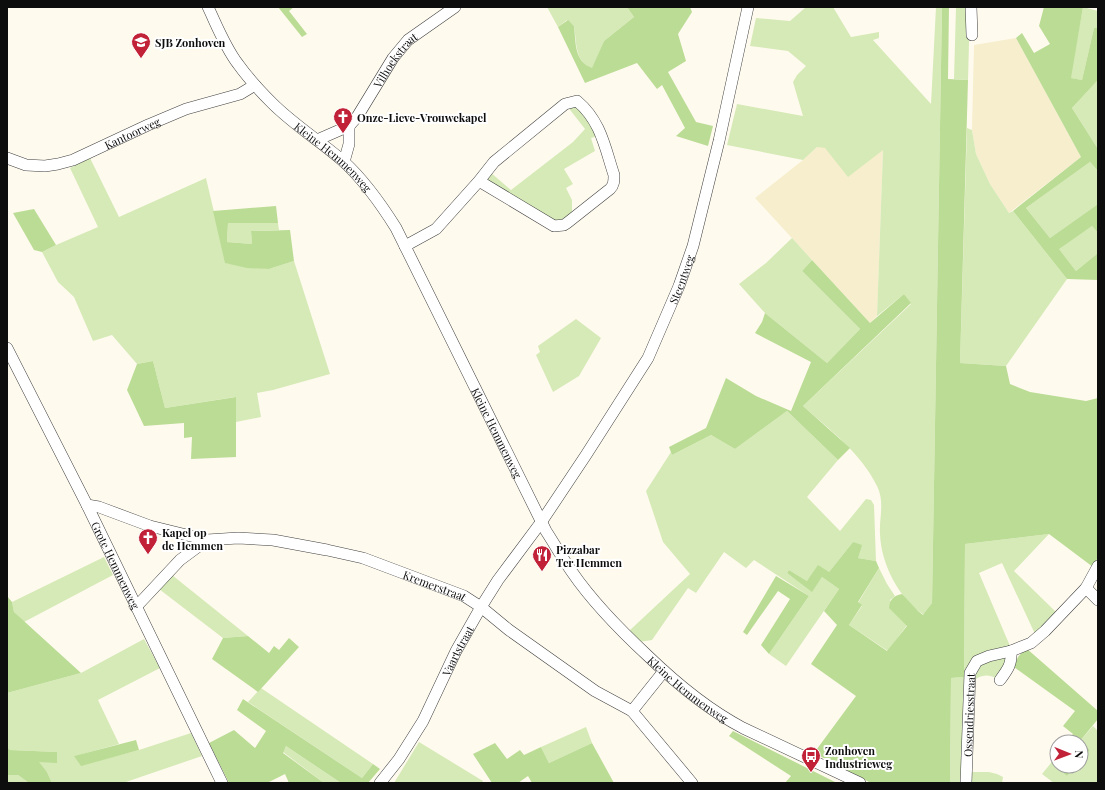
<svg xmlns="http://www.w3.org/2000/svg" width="1105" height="790" viewBox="0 0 1105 790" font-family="'Playfair Display',serif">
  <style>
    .farmland { fill: #f6eecd }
    .green { fill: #d6eab7 }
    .forest { fill: #bbdc95 }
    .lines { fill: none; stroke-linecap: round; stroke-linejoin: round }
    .minor-casing { stroke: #404040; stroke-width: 12 }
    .minor { stroke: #fff; stroke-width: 11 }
    .labels { text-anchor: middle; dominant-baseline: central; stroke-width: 4; stroke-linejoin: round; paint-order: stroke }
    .poi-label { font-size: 11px; font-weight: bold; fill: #0d0d0d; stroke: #fff; text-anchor: start }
    .street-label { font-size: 11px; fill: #0d0d0d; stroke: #fff }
  </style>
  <rect width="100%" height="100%" fill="#fffaee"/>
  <!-- farmland -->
  <g class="farmland">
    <polygon points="1016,38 1081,157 1009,213 990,184 976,154 972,130 974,45"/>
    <polygon points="817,147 883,149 877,316 870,323 755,198 803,160"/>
  </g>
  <!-- green -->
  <g class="green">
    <path d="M547,7H627L634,17L604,41L592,69C574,60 577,43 574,26L567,20L558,27Z"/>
    <path d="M806,7H833L851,37L879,32V38L873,40L931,104L936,7H942L932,603L924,615C899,599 881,564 880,534C879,518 885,502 877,486C861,453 830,430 803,406L911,304L904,294L877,316L883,150L848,177L825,148L817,147L803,160L727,145L737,104L803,116L793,82L797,75L806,66L788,51L750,46L756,18L790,21Z"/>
    <polygon points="956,7 970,7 968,80 954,79"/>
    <polygon points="1083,7 1098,11 1098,28 1094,28 1082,80 1070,78"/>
    <polygon points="1098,80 1098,149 1072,108"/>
    <polygon points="577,105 598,136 591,138 595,151 564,169 573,184 566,188 572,200 572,214 559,223 489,182 488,178 490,172 511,190 573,142 585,129 567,106"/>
    <polygon points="967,128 972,130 976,154 990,184 1009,213 1013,211 1067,279 1006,366 960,363"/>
    <polygon points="90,158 119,217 206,178 226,263 269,269 294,261 330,374 273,390 257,393 261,417 236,422 235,397 165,408 153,361 137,364 112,335 93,341 74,297 58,282 42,252 56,245 98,227 70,168"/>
    <polygon points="1090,162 1098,171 1098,204 1050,238 1026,208"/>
    <polygon points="228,223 278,223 279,230 251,231 252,244 227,242"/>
    <polygon points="1092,226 1098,233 1098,253 1076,271 1058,248"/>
    <polygon points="792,238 812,260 802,271 860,329 827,363 765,313 739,284 766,263"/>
    <polygon points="576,319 601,338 579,376 553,392 536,355 540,352 538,346"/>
    <polygon points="787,411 838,460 807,497 840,531 866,499 871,500 874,505 876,561 858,558 853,542 829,572 807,581 789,570 787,573 812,591 822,577 839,589 786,666 769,654 809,596 754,560 746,568 724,552 696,593 688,588 652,640 639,642 629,631 690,574 663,542 646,491 671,452 672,455 711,435 735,449"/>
    <polygon points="1049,534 1014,571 1056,612 1035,634 1002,563 979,573 1010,646 968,667 964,678 961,783 950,783 951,678 964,677 965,544"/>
    <polygon points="104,557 113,575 24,622 14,612 12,602"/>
    <polygon points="879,568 887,584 895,596 890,600 907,625 888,651 849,625 862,606 858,603"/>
    <polygon points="172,575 248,636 223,638 159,589"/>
    <polygon points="144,639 160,668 98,700 119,744 75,756 81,765 139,750 191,733 202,756 123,783 52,783 47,772 38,762 57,752 10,750 7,747 7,693 81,673"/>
    <path d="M1005,657L1007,660L998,679C989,674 980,674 973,682C974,662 988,662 1005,657Z"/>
    <polygon points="261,688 373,764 362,778 248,702"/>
    <polygon points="1093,726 1098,731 1098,783 1054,783 1042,774 1051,763 1067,776 1076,766 1081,766 1081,760 1090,750 1080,741"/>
    <polygon points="586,727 592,743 549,763 541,747"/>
    <polygon points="419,742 483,781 482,783 394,783"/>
    <polygon points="286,746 341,783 324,783 283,752"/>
    <polygon points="973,772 989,772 997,774 1003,777 1002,783 970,783 970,775"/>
    <polygon points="7,775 18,775 29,783 7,783"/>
  </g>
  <!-- forest -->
  <g class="forest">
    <polygon points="278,7 294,7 289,11 307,34 302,37"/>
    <path d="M627,7H690L692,12L678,34L686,61L668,72L696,122L713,126L708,146L676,136L685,128L662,85L657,89L637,63L585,83L558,27L568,20L574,26C576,43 574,61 592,68L604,41L634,17Z"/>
    <path d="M942,7H949L948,79L968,80L960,363L1006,366L1010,384L1030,392L1086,401L1098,398V557L1093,567L1049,534L965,544L964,677L951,678L950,783H871L814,753L856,696L811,664L837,625L824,611L839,589L822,577L812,592L787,573L789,570L807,581L818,565L829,572L853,542L862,545L858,558L876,561L879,568L858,602L862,605L849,625L887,651L907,626L889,608C890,599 893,596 902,594L918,611L923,615L932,603Z"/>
    <polygon points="1044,7 1083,7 1071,78 1082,80 1094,28 1098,28 1098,80 1072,108 1098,149 1098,171 1090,162 1026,208 1050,238 1098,204 1098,233 1092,226 1059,249 1076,271 1098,253 1098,280 1067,279 1013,211 1081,157 1016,38 1022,33 1034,53 1050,44 1039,26"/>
    <polygon points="276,206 278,223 228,223 227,242 252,244 251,231 290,230 294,261 269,269 247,268 225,263 213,211"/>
    <polygon points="34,209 56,245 42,252 34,250 13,213"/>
    <polygon points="812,260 870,323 904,294 911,303 803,406 850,448 838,460 787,411 735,449 711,435 672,455 669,447 706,428 726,378 756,396 791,411 811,362 755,333 762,322 765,313 827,363 860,329 802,271"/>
    <polygon points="153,361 165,408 236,397 236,457 191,459 192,437 184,438 184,423 144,426 127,390 137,364"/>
    <polygon points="776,576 809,596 769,654 761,645 790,599 778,591 747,635 743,632"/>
    <polygon points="7,596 12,602 14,612 81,673 7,693"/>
    <polygon points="248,636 269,653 274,646 279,650 289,638 299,647 258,692 212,659 223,638"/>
    <polygon points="1026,648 1098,711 1098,719 1080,741 1090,750 1081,760 1081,742 1067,742 1073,734 1063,726 1075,711 1014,667 1018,657"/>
    <polygon points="243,699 362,778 373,764 380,769 368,783 341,783 286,746 283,753 324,783 289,783 285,774 267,783 229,783 209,743 234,730 255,748 266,731 237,710"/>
    <polygon points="733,731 837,783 785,783 791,776 729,736"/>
    <polygon points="136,740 139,750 81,766 74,756"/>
    <polygon points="495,743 507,759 520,750 524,755 541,747 549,763 592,743 614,783 532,783 528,776 518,783 492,783 473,754"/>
    <polygon points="7,747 10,750 57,752 57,763 39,762 47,772 52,783 29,783 18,775 7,775"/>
    <polygon points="1057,756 1057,766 1076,766 1067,776 1051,763"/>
  </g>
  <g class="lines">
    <defs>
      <g id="minor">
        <path id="s1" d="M208,7C217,26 225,47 238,64C248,78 260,91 272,103C294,125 320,141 343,161C364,180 381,204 396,228L546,531C555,545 563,559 572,572C594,604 620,630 648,656C677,684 707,709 743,728L860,783"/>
        <polyline points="971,7 972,35"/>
        <path id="s2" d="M317,140L349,126L357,117L393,58L408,40L455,7"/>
        <path id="s3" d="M7,158L26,165L45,166L58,164L73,160L148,125L186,109L240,94L255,85"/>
        <polyline points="344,162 349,144 349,126"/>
        <path d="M405,246L436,229L479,181L554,226L564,225L567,223L610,189C614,185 614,181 614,175C605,148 601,121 577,101L565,104L494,162L479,181"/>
        <path id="s4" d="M7,348L87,505L222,783"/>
        <path id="s5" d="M87,505L99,507L150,526L207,540L238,538L273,540L327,550L363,558L464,596L481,607L509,630L595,691L632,711L692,783"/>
        <polyline points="1086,588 1098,600"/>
        <polyline points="136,607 180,560 207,540"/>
        <path d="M1000,680C1008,669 1012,664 1011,651"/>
        <polyline points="632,711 664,671"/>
        <path id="s6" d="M380,783L399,759L423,721L456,651L481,607L498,580L542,521L586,455L648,358L679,286L693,246L719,141L748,7"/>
        <path id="s7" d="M966,783L970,673L977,661L989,656L1011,651L1031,643L1045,631L1086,588L1098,566"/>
      </g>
    </defs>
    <!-- minor casing -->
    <use href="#minor" class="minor-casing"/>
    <!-- minor -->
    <use href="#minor" class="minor"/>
  </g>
  <!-- icons -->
  <defs>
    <symbol id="school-pin" viewBox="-11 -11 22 30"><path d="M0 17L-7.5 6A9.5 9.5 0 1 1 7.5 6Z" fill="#c12238" stroke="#fff"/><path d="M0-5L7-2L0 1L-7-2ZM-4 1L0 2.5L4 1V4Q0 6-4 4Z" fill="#fff"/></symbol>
    <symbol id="church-pin" viewBox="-11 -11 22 30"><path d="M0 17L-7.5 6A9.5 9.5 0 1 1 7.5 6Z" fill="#c12238" stroke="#fff"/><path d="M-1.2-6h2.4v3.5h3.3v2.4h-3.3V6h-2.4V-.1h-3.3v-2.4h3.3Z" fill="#fff"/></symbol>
    <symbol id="restaurant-pin" viewBox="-11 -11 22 30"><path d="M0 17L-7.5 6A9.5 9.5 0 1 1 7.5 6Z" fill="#c12238" stroke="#fff"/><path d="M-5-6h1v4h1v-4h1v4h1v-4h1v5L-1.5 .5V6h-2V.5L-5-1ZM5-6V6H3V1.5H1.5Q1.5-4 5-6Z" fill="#fff"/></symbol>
    <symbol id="bus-pin" viewBox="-11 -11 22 30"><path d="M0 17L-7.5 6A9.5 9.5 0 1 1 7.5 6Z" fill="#c12238" stroke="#fff"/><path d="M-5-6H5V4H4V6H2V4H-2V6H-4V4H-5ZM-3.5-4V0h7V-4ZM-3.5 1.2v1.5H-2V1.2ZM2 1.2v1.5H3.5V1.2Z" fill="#fff"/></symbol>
  </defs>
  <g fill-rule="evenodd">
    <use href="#school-pin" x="130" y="31" width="22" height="30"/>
    <use href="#church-pin" x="332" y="106" width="22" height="30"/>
    <use href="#church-pin" x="137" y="527" width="22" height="30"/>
    <use href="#restaurant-pin" x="531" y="544" width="22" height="30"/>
    <use href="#bus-pin" x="800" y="745" width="22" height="30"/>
  </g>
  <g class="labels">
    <!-- poi labels -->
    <g class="poi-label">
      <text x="155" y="42">SJB Zonhoven</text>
      <text x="357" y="117">Onze-Lieve-Vrouwekapel</text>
      <text x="162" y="532">Kapel op<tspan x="162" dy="13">de Hemmen</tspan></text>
      <text x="556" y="549">Pizzabar<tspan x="556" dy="13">Ter Hemmen</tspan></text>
      <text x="825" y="750">Zonhoven<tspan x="825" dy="13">Industrieweg</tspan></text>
    </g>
    <!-- street labels -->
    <g class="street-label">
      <text stroke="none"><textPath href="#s2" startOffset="116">Vilhoekstraat</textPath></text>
      <text stroke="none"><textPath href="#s3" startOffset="133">Kantoorweg</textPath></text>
      <text stroke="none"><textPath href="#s1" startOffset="198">Kleine Hemmenweg</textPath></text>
      <text stroke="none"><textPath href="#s6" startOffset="589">Steentweg</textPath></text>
      <text stroke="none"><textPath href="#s1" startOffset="522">Kleine Hemmenweg</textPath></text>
      <text stroke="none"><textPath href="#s4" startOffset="243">Grote Hemmenweg</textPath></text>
      <text stroke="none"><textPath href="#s5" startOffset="360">Kremerstraat</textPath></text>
      <text stroke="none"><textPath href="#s6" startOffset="154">Vaartstraat</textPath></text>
      <text stroke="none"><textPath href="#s1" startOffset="846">Kleine Hemmenweg</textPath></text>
      <text stroke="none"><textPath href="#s7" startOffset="68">Ossendriesstraat</textPath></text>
    </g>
  </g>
  <!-- border -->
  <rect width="1105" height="790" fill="none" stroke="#0d0d0d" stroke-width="16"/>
  <!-- north arrow -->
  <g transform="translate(1069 754) rotate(91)"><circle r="19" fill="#ffffff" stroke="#9e9e9e"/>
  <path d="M0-3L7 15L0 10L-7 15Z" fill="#c12238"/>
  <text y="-6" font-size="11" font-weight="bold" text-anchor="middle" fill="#0d0d0d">N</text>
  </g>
</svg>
